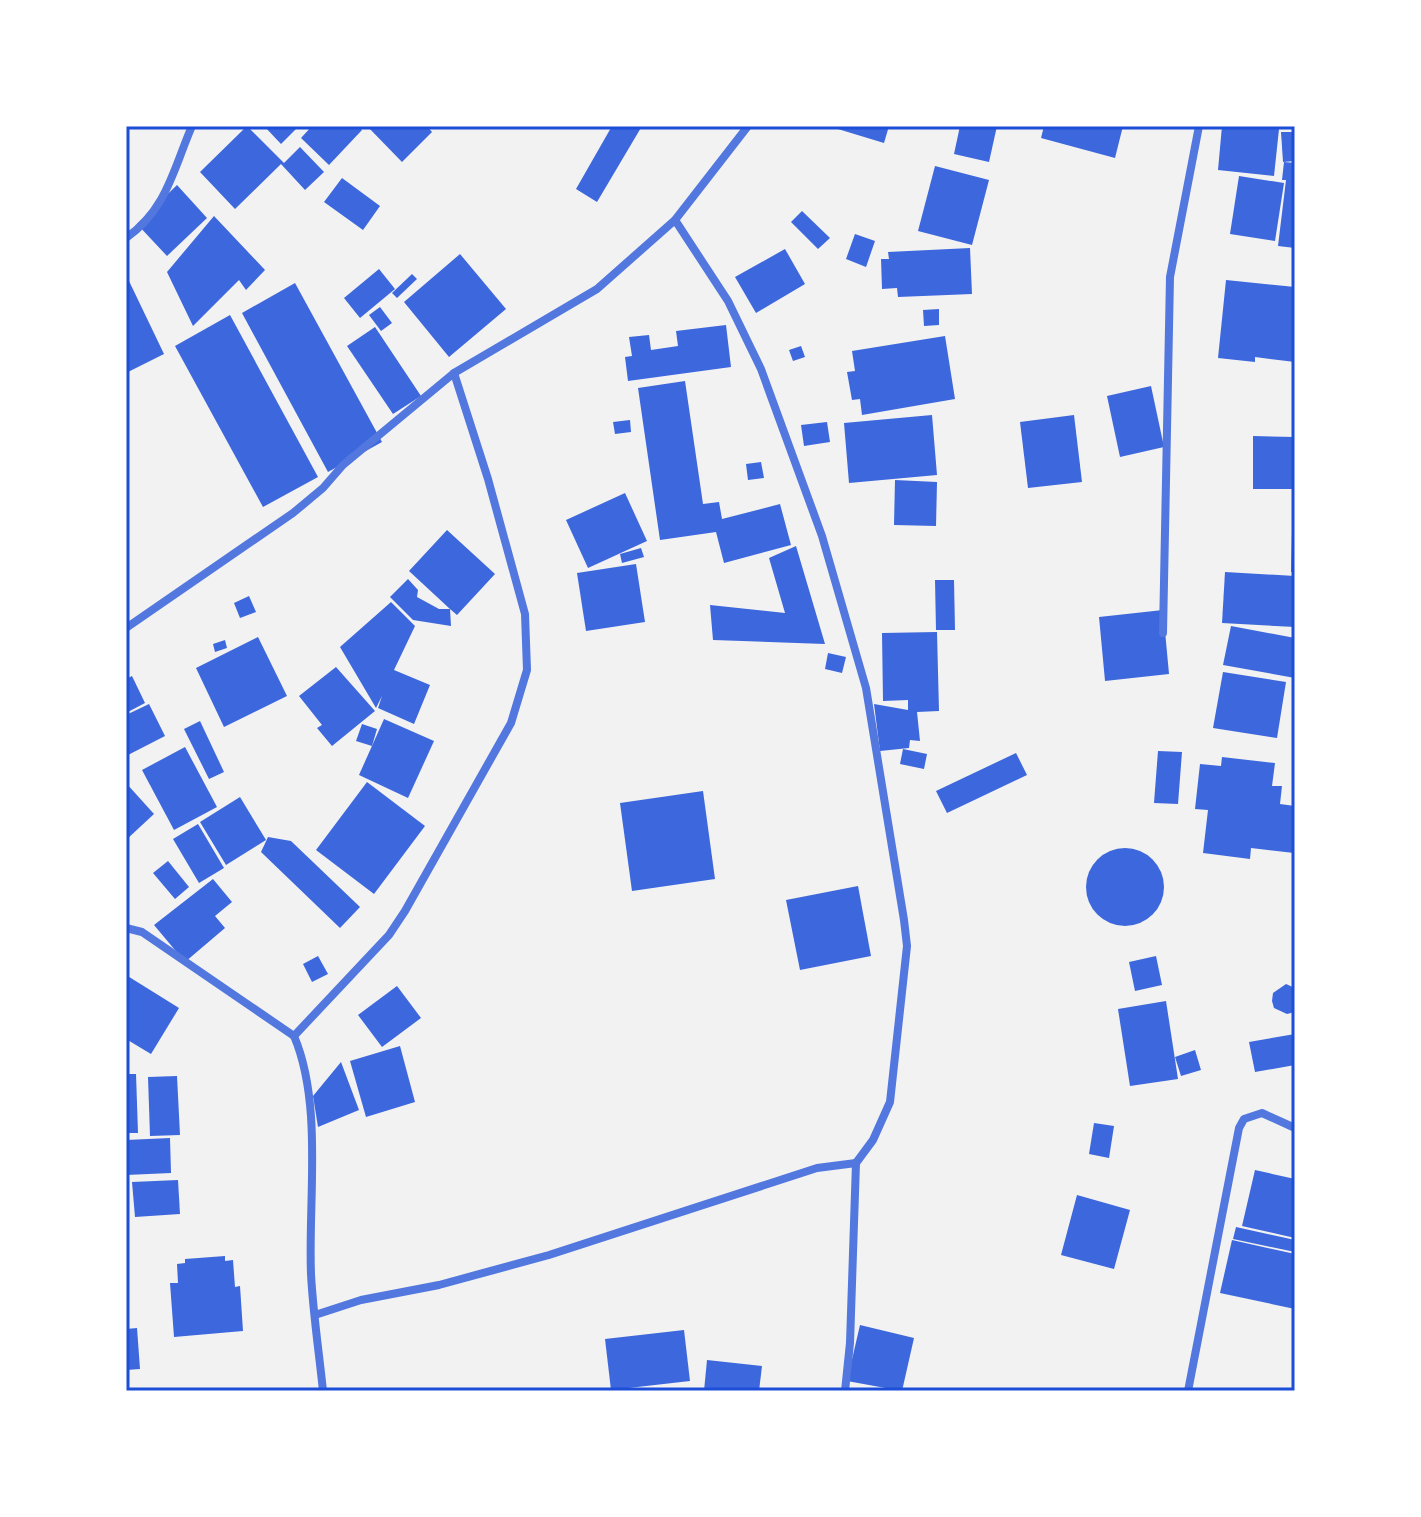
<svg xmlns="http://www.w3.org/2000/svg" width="1421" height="1517" viewBox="0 0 1421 1517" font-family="Poppins,sans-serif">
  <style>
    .building { fill: #3d67dc }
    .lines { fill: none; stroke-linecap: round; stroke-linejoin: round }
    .minor { stroke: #5277de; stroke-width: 8 }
    .neatline { fill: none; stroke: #1d4ed8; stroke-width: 3 }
  </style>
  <rect width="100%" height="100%" fill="#f2f2f2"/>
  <!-- building -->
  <g class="building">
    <polygon points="247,126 284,163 300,147 324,172 305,190 281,164 235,209 200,172"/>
    <polygon points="264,126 299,126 281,144"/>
    <polygon points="312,126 358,126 362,130 329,165 301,138"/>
    <polygon points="367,126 427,126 432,132 402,162"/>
    <polygon points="612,126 642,126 597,202 576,189"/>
    <polygon points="828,126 889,126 884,143"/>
    <polygon points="960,126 997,126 989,162 954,154"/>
    <polygon points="1044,126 1123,126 1115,158 1041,138"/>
    <polygon points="1222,126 1279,129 1274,176 1218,170"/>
    <polygon points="1281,132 1295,132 1295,161 1283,162"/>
    <polygon points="1284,162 1295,163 1295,248 1278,246 1286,180 1282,180"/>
    <polygon points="935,166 989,180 972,245 918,231"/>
    <polygon points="1239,176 1284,183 1275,241 1230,234"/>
    <polygon points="342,178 380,206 363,230 324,202"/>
    <polygon points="177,185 207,218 167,256 137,224"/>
    <polygon points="802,211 830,238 818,249 791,222"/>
    <polygon points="214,216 265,270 246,290 239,280 193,326 167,272"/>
    <polygon points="855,234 875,241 866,267 846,259"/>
    <polygon points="970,248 972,294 898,297 897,288 882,289 881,259 889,259 888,252"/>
    <polygon points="785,249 805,284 756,313 735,277"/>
    <polygon points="460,254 506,309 449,357 404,302"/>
    <polygon points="379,269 395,289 360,318 344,298"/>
    <polygon points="412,274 417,279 397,298 392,293"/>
    <polygon points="1226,280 1295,287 1295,362 1255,357 1255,362 1218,358"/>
    <polygon points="129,281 164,354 126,373 126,282"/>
    <polygon points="295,283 382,442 328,472 242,313"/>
    <polygon points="380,307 392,323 381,331 369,315"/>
    <polygon points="939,309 939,325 924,326 923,310"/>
    <polygon points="230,315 318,477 263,507 175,346"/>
    <polygon points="726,325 731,367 628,381 625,357 632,356 629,337 649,335 651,350 678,346 676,331"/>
    <polygon points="375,327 421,396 393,414 347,346"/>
    <polygon points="945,336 955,399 862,415 860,399 852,400 847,372 855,371 852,351"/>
    <polygon points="801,346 805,357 793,361 789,350"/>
    <polygon points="685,381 703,504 719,502 722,519 780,504 791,545 724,563 716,532 660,540 638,388"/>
    <polygon points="1151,386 1164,447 1120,457 1107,396"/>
    <polygon points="932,415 937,475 849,483 844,423"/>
    <polygon points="1074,415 1082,482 1028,488 1020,422"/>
    <polygon points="630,420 631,432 615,434 613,422"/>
    <polygon points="827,422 830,442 804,446 801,425"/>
    <polygon points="1253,436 1295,437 1295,489 1253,489"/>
    <polygon points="761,462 764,478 748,480 746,464"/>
    <polygon points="895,480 937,482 936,526 894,525"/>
    <polygon points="625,493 647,541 588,568 566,520"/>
    <polygon points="447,530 495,574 457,615 450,609 451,626 413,620 390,597 408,579 418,590 417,597 439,609 450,609 409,571"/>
    <polygon points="1292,532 1295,532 1295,572 1291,572"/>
    <polygon points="796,546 825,644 713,640 710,605 785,613 769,558"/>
    <polygon points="641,548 644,557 622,563 620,554"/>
    <polygon points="636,564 645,622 586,631 577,573"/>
    <polygon points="1225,572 1295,576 1295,627 1222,623"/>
    <polygon points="935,580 954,580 955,630 936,630"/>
    <polygon points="249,596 256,612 240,618 234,603"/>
    <polygon points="391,602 415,626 394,670 430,685 414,724 378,708 382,696 376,708 340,647"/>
    <polygon points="1163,610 1169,674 1105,681 1099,617"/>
    <polygon points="1231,626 1295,638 1295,678 1223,665"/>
    <polygon points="937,632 939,711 917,712 920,741 910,740 909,748 880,751 874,704 908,710 908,700 883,701 882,633"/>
    <polygon points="258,637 287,696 224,727 196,668"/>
    <polygon points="225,640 227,648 215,652 213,644"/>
    <polygon points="828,653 846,657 842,673 825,669"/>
    <polygon points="336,667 375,711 332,746 317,728 322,725 299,696"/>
    <polygon points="1223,672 1286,682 1277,738 1213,728"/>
    <polygon points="132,676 145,703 126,713 126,679"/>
    <polygon points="149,704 165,736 128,755 126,715"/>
    <polygon points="384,719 434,741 408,798 359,775"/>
    <polygon points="200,721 224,772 209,779 184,729"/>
    <polygon points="362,724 377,729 372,746 356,741"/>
    <polygon points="185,747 217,807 174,830 142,770"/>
    <polygon points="903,749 927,754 924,769 900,764"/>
    <polygon points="1158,751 1182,752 1178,804 1154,803"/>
    <polygon points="1016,753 1027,775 947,813 936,791"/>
    <polygon points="1222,757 1275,763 1272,786 1282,786 1280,804 1295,806 1294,853 1251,848 1250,859 1203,853 1208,810 1195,809 1200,764 1221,766"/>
    <polygon points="367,782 425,826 374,894 316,850"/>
    <polygon points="126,783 154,814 126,840"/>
    <polygon points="703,791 715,879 632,891 620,803"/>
    <polygon points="240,797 266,840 226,865 200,822"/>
    <polygon points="198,824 224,868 199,883 173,839"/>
    <polygon points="268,837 291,841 360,907 340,928 261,852"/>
    <circle cx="1125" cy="887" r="39"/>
    <polygon points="168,861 189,887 175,899 153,873"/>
    <polygon points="213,879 232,902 215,916 225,928 185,962 154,925"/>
    <polygon points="858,886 871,956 800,970 786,900"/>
    <polygon points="318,956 328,974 312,982 303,964"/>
    <polygon points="1156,956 1162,985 1135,991 1129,962"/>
    <polygon points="126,975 179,1008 151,1054 126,1039"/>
    <polygon points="1286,984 1295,988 1295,1012 1287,1014 1274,1008 1272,1001 1273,993"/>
    <polygon points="397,986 421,1018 382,1047 358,1015"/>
    <polygon points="1166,1001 1178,1079 1130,1086 1118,1009"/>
    <polygon points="1295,1034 1295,1065 1255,1072 1249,1042"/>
    <polygon points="400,1046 415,1102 366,1117 350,1061"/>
    <polygon points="1195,1050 1201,1070 1181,1076 1175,1057"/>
    <polygon points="341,1062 359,1110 318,1127 313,1096"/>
    <polygon points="126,1074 136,1074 138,1133 126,1133"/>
    <polygon points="177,1076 180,1135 150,1136 148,1077"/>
    <polygon points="1094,1123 1114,1126 1109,1158 1089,1154"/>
    <polygon points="170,1138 171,1173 126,1175 126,1140"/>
    <polygon points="1255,1170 1295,1179 1295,1238 1242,1226"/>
    <polygon points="178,1180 180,1214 135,1217 132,1182"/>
    <polygon points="1077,1195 1130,1210 1114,1269 1061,1255"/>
    <polygon points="1236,1227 1295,1240 1295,1252 1233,1239"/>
    <polygon points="1232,1240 1295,1254 1295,1309 1220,1293"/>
    <polygon points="225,1256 225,1261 233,1260 235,1287 240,1286 243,1331 174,1337 170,1283 178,1283 177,1264 185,1263 185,1259"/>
    <polygon points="860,1325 914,1338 902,1391 847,1381"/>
    <polygon points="137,1328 140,1369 126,1370 126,1329"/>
    <polygon points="684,1330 690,1381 611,1390 605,1339"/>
    <polygon points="707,1360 762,1366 759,1391 704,1391"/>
  </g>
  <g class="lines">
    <!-- minor -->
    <g class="minor">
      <polyline points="675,220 728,301 761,369 822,536 866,688 904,920 907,946 890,1102 873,1140 856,1163 850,1343 845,1391"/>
      <path d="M126,238C167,209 173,170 192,126"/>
      <polyline points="126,628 293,513 323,488 343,465 454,373 597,289 675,220 748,126"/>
      <polyline points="1163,633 1170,277 1199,126"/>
      <polyline points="126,928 142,932 294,1036"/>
      <polyline points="315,1315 361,1300 439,1285 549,1255 817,1168 856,1163"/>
      <path d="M323,1391C319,1352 313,1313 311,1274C308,1200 323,1104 294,1036L389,935L405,911L511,723L527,670L525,614L488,479L454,373"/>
      <polyline points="1188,1391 1239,1128 1244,1119 1262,1113 1295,1128"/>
    </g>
  </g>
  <!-- border -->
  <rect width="1421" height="1517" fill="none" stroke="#ffffff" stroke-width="256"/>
  <rect x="128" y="128" width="1165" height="1261" class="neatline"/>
</svg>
